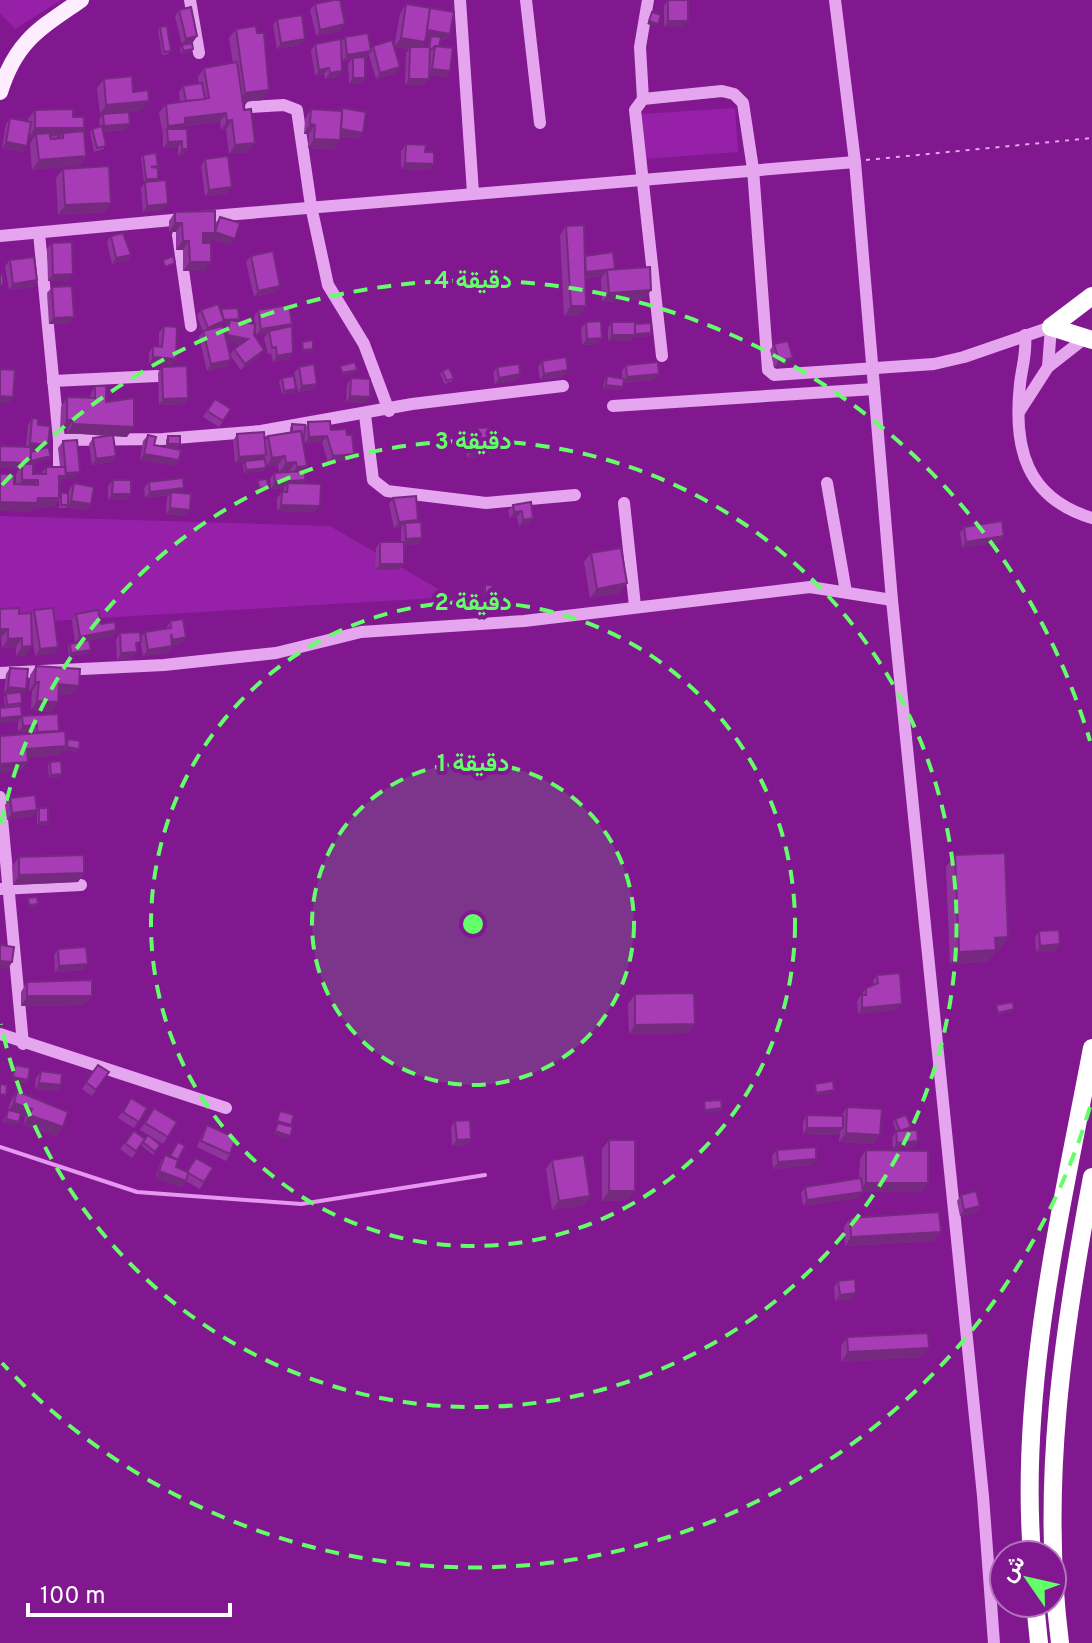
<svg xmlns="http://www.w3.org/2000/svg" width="1092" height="1643" viewBox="0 0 1092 1643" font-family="Overpass,Vazirmatn,sans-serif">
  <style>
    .green { fill: #9720a9 }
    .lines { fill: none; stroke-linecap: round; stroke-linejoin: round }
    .stream { stroke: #e597f2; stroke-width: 4 }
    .path { stroke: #e5a5ef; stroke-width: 2; stroke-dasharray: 4 6; stroke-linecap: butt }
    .minor { stroke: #e5a5ef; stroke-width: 12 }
    .major { stroke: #feedff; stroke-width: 16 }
    .highway { stroke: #fff; stroke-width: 18 }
    .wall { fill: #90349d; fill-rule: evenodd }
    .shaded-wall { fill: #752a7f }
    .building { fill: #a73cb6; stroke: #752a7f; stroke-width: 2 }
    .ring { fill: none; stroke: #63ff68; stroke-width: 4; stroke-dasharray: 14 10 }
    .centre { fill: #63ff68; stroke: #811890; stroke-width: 4 }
    .ring-label { font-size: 24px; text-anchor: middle; font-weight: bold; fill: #63ff68; stroke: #811890; stroke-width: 8; stroke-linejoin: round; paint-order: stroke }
  </style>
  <rect width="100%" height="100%" fill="#811890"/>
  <!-- green -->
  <g class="green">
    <polygon points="0,0 61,0 15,29 0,13"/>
    <polygon points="735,108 738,152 644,159 641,114"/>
    <polygon points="0,516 330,526 452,597 0,624"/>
  </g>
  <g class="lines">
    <!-- stream -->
    <polyline class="stream" points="0,1147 137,1192 301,1204 485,1175"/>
    <!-- path -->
    <polyline class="path" points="866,160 1092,138"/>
    <!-- minor -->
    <g class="minor">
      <polyline points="190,0 199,53"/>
      <polyline points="460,0 473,193"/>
      <polyline points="526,0 540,123"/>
      <polyline points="835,0 855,162 892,600 983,1496 994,1643"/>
      <polyline points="643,99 640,47 648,0"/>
      <polyline points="251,107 284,105 297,110 311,206 328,285 364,344 389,411"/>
      <polyline points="201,217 855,162"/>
      <polyline points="39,233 59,440 163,439 261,431 412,404 563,386"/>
      <polyline points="178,235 191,326"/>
      <polyline points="0,236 183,219"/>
      <path d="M1025,335C1027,353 1022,366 1020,384C1013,448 1026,498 1092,518"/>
      <polyline points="662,356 635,110 643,99 722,91 734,94 743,103 753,169 768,370 774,375 934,364 964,357 1051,327 1048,367 1019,412"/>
      <polyline points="1048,367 1085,338"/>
      <polyline points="53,381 157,376"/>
      <polyline points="613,406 874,389"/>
      <polyline points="365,415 373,480 387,491 486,503 575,495"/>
      <polyline points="59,443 59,467"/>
      <polyline points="827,483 846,592"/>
      <polyline points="624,503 635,606"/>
      <polyline points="0,673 164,665 276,653 361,632 524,621 810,587 892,600"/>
      <polyline points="0,797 23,1044"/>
      <polyline points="0,889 81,885"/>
      <polyline points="0,1034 226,1108"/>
    </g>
    <!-- major -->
    <path class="major" d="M0,92C16,41 39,29 81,0"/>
    <!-- highway -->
    <g class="highway">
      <polyline points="1051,327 1092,296"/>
      <polyline points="1051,327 1092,340"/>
      <path d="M1032,1555C1019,1385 1061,1213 1092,1048"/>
      <polyline points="1035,1603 1039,1643"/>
      <path d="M1060,1643C1040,1486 1063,1331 1092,1177"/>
    </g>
  </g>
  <!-- wall -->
  <g class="wall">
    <polygon points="668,0 684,27 664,27 664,6"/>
    <polygon points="315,4 341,31 316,36 310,10"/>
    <path d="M406,4L450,34L446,40L440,39L439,47L450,71L445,77L429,75L425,85H405L406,53L409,49L394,47L400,14ZM426,37L430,38L428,47H421L425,42Z"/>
    <polygon points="179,10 197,36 193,42 182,45 193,49 191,52 181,54 180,48 182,45 175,16"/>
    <polygon points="277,19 301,45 277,49 273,25"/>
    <polygon points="160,27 169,54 162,55 158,30"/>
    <polygon points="236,29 269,90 263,100 242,102 248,152 229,154 226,130 221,130 220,122 184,126 182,129 183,155 178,156 178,147 163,148 163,135 159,113 166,104 180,102 179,93 183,86 199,84 198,77 204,68 233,63 229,38"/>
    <polygon points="345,37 371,49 373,46 396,73 376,79 369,55 367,58 365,58 365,78 361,84 349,84 348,64 351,60 343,61 341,50 342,71 338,77 325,79 324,74 315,76 311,50 315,44 341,42"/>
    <polygon points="104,79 133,92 142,110 111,113 130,124 125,130 103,132 104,149 94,152 90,132 92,129 100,127 99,120 103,114 100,114 97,88"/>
    <polygon points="342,108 363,133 358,139 340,136 334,150 308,148 309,134 304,134 305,119 311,109 341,111"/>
    <polygon points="35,110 73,117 82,131 86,156 80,165 32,170 30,144 34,137 28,138 23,152 2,148 6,124 10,118 28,121 28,119"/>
    <polygon points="406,144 425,152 434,164 429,170 401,169 401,151"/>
    <polygon points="143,155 158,166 156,168 158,179 156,181 164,210 143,212 141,188 145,182 149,182 144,182 141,158"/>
    <polygon points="205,159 228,193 205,196 201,166"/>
    <polygon points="63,169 111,203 104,212 58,215 56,178"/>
    <polygon points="175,212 215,224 220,217 231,245 211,239 209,242 203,242 205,271 183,271 183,250 176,250 176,232 169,232 169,221"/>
    <polygon points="566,226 585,256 615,269 651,290 645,299 602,302 601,279 603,276 586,278 580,315 564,316 560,235"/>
    <polygon points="111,236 131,255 127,261 112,264 107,242"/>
    <polygon points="52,243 68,281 48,281 47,249"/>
    <polygon points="251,256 280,286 276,292 254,297 246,262"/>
    <polygon points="10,260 37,280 33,287 9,290 5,266"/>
    <polygon points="52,287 70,323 49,324 47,293"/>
    <path d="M201,310H220L238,321L255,324L254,317L258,310L292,324L290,327L293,353L289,359L273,362L271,353L268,354L264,338L268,333L256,335L255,326L254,335L260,356L241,370L230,355L227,366L207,371L199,337L203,332L197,316ZM223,323H228L224,332L220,327ZM227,342L241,344L234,349L230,355Z"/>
    <polygon points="586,322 602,338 598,344 582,345 581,328"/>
    <polygon points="612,322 635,324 651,333 649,336 633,337 630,341 608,341 608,328"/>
    <polygon points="164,326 171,365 149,364 149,353 153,346 159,347 159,333"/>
    <polygon points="774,344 788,364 774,367 770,350"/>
    <polygon points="542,361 564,376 540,380 538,367"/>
    <polygon points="626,365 654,380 624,383 621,390 603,388 605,379 607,376 622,379 622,371"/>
    <polygon points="162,367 188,398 184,404 159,405 158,373"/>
    <polygon points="299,367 317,384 313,390 298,392 294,373"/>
    <polygon points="497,367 520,374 516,380 495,384 493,373"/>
    <polygon points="442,371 454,378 452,381 445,384 440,374"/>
    <polygon points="282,378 294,392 282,394 279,381"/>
    <polygon points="351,378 365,403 346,402 347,385"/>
    <polygon points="95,386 127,437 113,436 116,456 112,462 92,465 89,444 93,438 107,436 67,433 67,430 60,430 61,407 67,397 89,398"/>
    <polygon points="215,399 231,409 219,427 203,417"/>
    <polygon points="32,418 38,425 48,445 46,448 51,456 48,459 30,464 33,474 41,474 46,467 60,467 58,448 63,441 75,478 63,479 59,485 59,495 61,493 68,498 69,490 74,483 87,510 67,507 66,508 59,508 59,499 53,507 34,508 31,512 14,484 16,484 16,474 19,469 26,447 28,425"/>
    <polygon points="308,422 347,435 354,454 350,460 328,462 322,442 305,443 304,436 302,439 307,466 303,471 305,480 303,483 315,512 277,511 277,498 282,492 283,492 284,488 271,489 270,479 274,473 289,472 289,471 279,472 278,465 266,467 263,471 244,473 243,464 245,462 235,463 233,441 237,434 265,441 268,436 290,433 290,428 292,424 305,428"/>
    <polygon points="469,429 495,450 490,456 467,458 465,435"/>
    <polygon points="148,435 154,445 166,447 166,440 168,436 178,447 169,448 175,466 140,460 143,441"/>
    <polygon points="113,480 131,494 126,500 108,500 108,486"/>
    <polygon points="149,482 181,493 190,510 185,516 166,514 167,498 169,495 145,498 144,488"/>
    <polygon points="393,498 418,520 416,522 422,538 418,544 404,545 404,564 399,570 375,570 376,548 380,542 401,542 401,529 402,527 394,528 389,504"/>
    <polygon points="531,502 529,524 519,526 517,517 510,518 508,511 513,505"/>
    <polygon points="964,527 1004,536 1000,542 962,548 960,533"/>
    <polygon points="591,553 620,593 590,598 584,562"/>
    <polygon points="0,609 31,616 34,610 58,647 54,653 35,656 31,626 26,656 16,656 16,647 2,648 1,638 0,638"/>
    <polygon points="76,614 116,630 112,637 89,640 88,653 69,656 68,647 70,644 75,643 72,620"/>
    <polygon points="170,621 182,644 172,645 168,653 143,656 140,638 145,632 166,629"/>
    <polygon points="120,633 136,649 132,658 117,660 116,640"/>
    <polygon points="36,666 72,695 59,694 52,712 31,710 32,691 29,691 30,675"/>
    <polygon points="10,668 26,689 21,695 17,722 5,707 4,697 7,694 4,693 6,674"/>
    <polygon points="22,716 59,731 66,742 68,739 76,752 64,750 65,747 59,755 28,758 22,771 32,734 32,731 18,732 18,722"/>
    <polygon points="50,762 60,777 49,778 48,765"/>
    <polygon points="10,798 37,810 32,816 7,820 5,805"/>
    <polygon points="39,808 48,822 46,825 37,825 37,812"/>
    <polygon points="955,855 1008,937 1000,950 996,950 987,962 950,964 946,867"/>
    <polygon points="19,857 84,873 78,882 13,885 12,866"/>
    <polygon points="1039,931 1056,951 1036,952 1035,938"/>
    <polygon points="58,949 88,964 83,970 55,972 54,955"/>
    <polygon points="877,975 897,1010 858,1014 857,1001 866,988 873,985 873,981"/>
    <polygon points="27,982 85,1005 21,1006 21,992"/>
    <polygon points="635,994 695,1024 688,1033 629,1034 628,1004"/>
    <polygon points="98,1065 109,1072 92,1096 82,1089"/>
    <polygon points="41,1071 61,1085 57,1091 35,1089 36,1078"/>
    <polygon points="17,1091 63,1127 56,1136 23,1125 25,1118 20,1116 17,1125 3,1122 11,1101"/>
    <polygon points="131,1098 147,1108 134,1128 118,1118"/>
    <polygon points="847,1107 874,1144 839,1142 840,1133 838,1135 803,1134 803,1122 807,1115 841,1116"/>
    <polygon points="154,1108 177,1122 163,1144 140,1130"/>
    <polygon points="895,1119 908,1130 918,1141 913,1147 893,1149 892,1138 896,1131 893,1122"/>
    <polygon points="455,1121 471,1139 467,1145 452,1146 451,1127"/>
    <polygon points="207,1125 230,1154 226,1161 197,1147 203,1132"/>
    <polygon points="134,1131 145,1139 160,1145 153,1155 141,1145 132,1158 120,1149"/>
    <polygon points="609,1140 628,1200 602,1201 602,1149"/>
    <polygon points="777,1150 812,1165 773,1169 772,1156"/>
    <polygon points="866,1150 922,1192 862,1192 858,1198 803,1206 801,1193 805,1187 859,1178 860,1159"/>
    <polygon points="165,1155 178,1160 176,1167 187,1171 213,1168 200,1189 186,1181 181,1187 155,1178 161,1161"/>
    <polygon points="552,1160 590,1196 584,1205 552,1210 546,1169"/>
    <polygon points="961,1195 980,1206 975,1213 960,1216 957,1201"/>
    <polygon points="850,1218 941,1232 934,1241 845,1246 844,1227"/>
    <polygon points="838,1281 852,1299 835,1301 834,1287"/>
    <polygon points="847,1337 929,1348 922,1357 841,1362 841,1346"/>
  </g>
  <!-- shaded-wall -->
  <g class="shaded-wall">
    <polygon points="649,21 658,24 656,27 647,24"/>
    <polygon points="668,21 688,21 684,27 664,27"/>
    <polygon points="345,24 341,31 316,36 320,30"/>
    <polygon points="426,30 450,34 446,40 422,37"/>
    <polygon points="197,36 193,42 181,45 186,39"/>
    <polygon points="401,38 425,42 419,51 410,47 409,49 394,47"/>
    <polygon points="305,39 301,45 277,49 281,43"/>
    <polygon points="193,49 191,52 181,54 183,51"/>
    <polygon points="371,51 367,58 353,60 353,58 351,60 343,61 347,55"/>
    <polygon points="400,67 396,73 376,79 380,73"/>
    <polygon points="329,68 324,74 315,76 319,70"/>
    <polygon points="432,69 450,71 445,77 427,75"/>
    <polygon points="342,71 338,77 325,79 330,73"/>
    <polygon points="353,78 365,78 361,84 349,84"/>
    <polygon points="409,79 429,79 425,85 405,85"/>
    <polygon points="269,90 263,100 238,102 245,93"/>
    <polygon points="149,101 142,110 100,114 106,105"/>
    <polygon points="226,113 220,122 184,126 179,133 167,129 162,135 168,126 185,118"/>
    <polygon points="232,120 226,130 221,130 227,121"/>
    <polygon points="130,124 125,130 100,132 104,126"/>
    <polygon points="310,124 315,125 309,134 304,134"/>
    <polygon points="35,128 84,128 77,137 63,133 59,137 36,137 36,134 34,137 28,138"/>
    <polygon points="339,129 363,133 358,139 335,135"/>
    <polygon points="314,139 340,140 334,150 308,148"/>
    <polygon points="182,141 178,147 163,148 168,142"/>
    <polygon points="6,142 27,146 23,152 2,148"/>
    <polygon points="255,143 248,152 229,154 235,145"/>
    <polygon points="182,149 188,149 183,155 178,156"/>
    <polygon points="86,156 80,165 32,170 39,160"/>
    <polygon points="405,163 434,164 429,170 401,169"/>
    <polygon points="146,179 158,179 156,182 144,182"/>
    <polygon points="232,187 228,193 205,196 209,190"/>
    <polygon points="111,203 104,212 58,215 65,205"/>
    <polygon points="168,204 164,210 143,212 147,206"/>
    <polygon points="175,223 182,223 176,232 169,232"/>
    <polygon points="215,232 235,239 231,245 211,239 209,242 196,242 203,233"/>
    <polygon points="183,241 189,241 183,250 176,250"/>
    <polygon points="131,255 127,261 112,264 116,258"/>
    <polygon points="190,262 211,262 205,271 183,271"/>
    <polygon points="607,270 603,276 581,278 586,272"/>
    <polygon points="73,274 68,281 48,281 53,275"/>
    <polygon points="37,280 33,287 9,290 13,284"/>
    <polygon points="280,286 276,292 254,297 258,291"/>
    <polygon points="651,290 645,299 602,302 609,293"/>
    <polygon points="571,306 586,306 580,315 564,316"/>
    <polygon points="74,317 70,323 49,324 54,318"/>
    <polygon points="222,320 230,320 228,323 223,323 220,328 203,334 208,328"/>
    <polygon points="292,324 287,330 269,331 268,333 256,335 261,329"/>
    <polygon points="651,333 649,336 633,337 630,341 608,341 612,335"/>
    <polygon points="227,335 248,339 244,345 223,341"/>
    <polygon points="602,338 598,344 582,345 587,339"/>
    <polygon points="313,349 311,352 301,353 303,350"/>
    <polygon points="264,350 260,356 241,370 245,364"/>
    <polygon points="293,353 289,359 273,362 277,356"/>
    <polygon points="153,357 176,359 171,365 149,364"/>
    <polygon points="793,358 788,364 774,367 779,361"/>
    <polygon points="231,360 227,366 207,371 211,364"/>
    <polygon points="357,370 355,373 340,377 342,373"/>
    <polygon points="568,370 564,376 540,380 544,374"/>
    <polygon points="520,374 516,380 495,384 499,378"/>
    <polygon points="659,374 654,380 623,383 627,377"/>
    <polygon points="317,384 313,390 298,392 302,386"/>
    <polygon points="606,385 623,387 621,390 603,388"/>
    <polygon points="296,389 294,392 282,394 284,391"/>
    <polygon points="0,396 13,397 9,403 0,403"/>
    <polygon points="350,396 370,397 365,403 346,402"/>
    <polygon points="188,398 184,404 159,405 163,399"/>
    <polygon points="67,420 73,420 67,430 60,430"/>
    <polygon points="73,424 134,427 127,437 67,433"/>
    <polygon points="327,436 322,442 305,443 309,437"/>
    <polygon points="30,443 48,445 44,451 26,450"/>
    <polygon points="168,444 180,444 178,447 166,448"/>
    <polygon points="495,450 490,456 467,458 471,452"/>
    <polygon points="144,454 179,460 175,466 140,460"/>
    <polygon points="354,454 350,460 328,462 333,456"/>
    <polygon points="266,455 261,461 235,463 239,457"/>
    <polygon points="51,456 48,459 30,464 26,469 22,464 19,469 0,468 0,462 31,461"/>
    <polygon points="116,456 112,462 92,465 96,459"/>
    <polygon points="285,456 278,465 265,468 272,458"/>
    <polygon points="296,462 289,471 279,472 286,463"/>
    <polygon points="307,466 300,475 290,476 297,467"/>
    <polygon points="266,468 263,471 244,473 246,470"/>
    <polygon points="80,472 75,478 63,479 59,485 59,476 66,473"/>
    <polygon points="22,480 38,480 32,489 16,489"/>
    <polygon points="305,480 301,486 288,483 284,488 271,489 275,482"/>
    <polygon points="184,488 180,494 171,492 169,495 145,498 150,492"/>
    <polygon points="112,494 131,494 126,500 108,500"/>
    <polygon points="38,498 59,498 53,507 34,508 31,512 0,511 0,502"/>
    <polygon points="71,501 91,504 87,510 66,507"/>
    <polygon points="281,505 320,506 315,512 277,511"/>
    <polygon points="170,508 190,510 185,516 166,514"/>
    <polygon points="522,511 517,517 510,518 514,512"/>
    <polygon points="533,518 529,524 519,526 523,520"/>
    <polygon points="418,520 413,526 405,523 402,527 394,528 399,522"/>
    <polygon points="1004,536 1000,542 962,548 966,542"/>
    <polygon points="422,538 418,544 402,545 406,539"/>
    <polygon points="380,564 404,564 399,570 375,570"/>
    <polygon points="627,583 620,593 590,598 597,589"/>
    <polygon points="0,629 8,629 1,638 0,638"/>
    <polygon points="116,630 112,637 75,643 80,637"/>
    <polygon points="186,637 182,644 169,646 173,640"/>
    <polygon points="22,638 16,647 2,648 8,639"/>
    <polygon points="32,646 26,656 16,656 22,647"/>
    <polygon points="172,646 168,653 143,656 148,650"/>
    <polygon points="58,647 54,653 35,656 40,649"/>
    <polygon points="91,650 88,653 69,656 71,653"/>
    <polygon points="137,652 132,658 117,660 121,653"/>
    <polygon points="35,682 39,682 32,691 29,691"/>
    <polygon points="59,684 79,686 72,695 53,694"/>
    <polygon points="8,687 26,689 22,695 4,693"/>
    <polygon points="37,701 58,702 52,712 31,710"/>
    <polygon points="22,716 17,722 0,723 0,718"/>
    <polygon points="37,725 32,731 18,732 23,726"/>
    <polygon points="66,746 59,755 21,759 27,749"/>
    <polygon points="67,747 79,749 76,752 64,750"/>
    <polygon points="28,762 22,771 0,773 0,764"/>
    <polygon points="62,774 60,777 49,778 51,775"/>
    <polygon points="37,810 32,816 7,820 12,813"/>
    <polygon points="39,822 48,822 46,825 37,825"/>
    <polygon points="84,873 78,882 13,885 19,875"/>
    <polygon points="38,904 36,907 27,908 29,905"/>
    <polygon points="1008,937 1000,950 987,950 995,938"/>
    <polygon points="1060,944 1056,951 1036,952 1040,946"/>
    <polygon points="996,950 987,962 950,964 959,952"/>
    <polygon points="0,961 12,962 8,969 0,968"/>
    <polygon points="88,964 83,970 55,972 59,966"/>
    <polygon points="27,996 92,996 85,1005 21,1006"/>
    <polygon points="902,1004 897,1010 858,1014 862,1008"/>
    <polygon points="1014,1009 1012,1012 995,1016 998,1013"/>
    <polygon points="695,1024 688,1033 629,1034 635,1025"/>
    <polygon points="13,1077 28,1080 25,1084 11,1081"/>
    <polygon points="39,1083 61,1085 57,1091 35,1089"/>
    <polygon points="834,1090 832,1093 814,1096 816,1093"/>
    <polygon points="14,1103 32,1109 25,1118 7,1112"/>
    <polygon points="722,1108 720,1112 703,1113 705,1110"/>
    <polygon points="29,1115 63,1127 56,1136 23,1125"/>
    <polygon points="6,1119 19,1122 17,1125 3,1122"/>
    <polygon points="807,1128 843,1128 838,1135 803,1134"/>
    <polygon points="275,1131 290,1136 288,1139 273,1134"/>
    <polygon points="846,1133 880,1135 874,1144 839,1142"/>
    <polygon points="471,1139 467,1145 452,1146 457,1140"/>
    <polygon points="918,1141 913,1147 893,1149 897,1143"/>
    <polygon points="816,1159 812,1165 773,1169 778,1162"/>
    <polygon points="159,1171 186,1181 181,1187 155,1178"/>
    <polygon points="866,1183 928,1183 922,1192 862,1192 858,1198 803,1206 807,1200 859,1192"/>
    <polygon points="609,1191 635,1191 628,1200 602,1201"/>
    <polygon points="590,1196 584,1205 552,1210 559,1201"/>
    <polygon points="980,1206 975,1213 960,1216 964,1210"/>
    <polygon points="941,1232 934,1241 845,1246 851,1237"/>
    <polygon points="856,1293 852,1299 835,1301 840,1295"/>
    <polygon points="929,1348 922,1357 841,1362 848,1352"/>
  </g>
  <!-- building -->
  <g class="building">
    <polygon points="333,0 340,0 345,24 320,30 315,4"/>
    <rect x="668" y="0" width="20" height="21"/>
    <polygon points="406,4 431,8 425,42 401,38"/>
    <polygon points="191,7 197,36 186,39 179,10"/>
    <polygon points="430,8 454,12 450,34 427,30"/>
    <polygon points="652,12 661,15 658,24 649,21"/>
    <polygon points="302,15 305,39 281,43 277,19"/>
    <polygon points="167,26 171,51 164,52 160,27"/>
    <polygon points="256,26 257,33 264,33 269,90 245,93 236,29"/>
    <polygon points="368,33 371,51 347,55 345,37"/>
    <polygon points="431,36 441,37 439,47 435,46 432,49 429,49"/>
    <polygon points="341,39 342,71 330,73 329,68 319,70 315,44"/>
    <polygon points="392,40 400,67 380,73 373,46"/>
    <polygon points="192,43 193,49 183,51 182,45"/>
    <polygon points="435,46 453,48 450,71 432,69"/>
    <polygon points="410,47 430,47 429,79 409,79"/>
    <polygon points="365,57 365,78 353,78 353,58"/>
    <polygon points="237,62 244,110 251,109 255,143 235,145 232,120 227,121 226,113 185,118 185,124 168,126 166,104 209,98 204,68"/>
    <polygon points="132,76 133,92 148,90 149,101 106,105 104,79"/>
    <polygon points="202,83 205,99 186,101 183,86"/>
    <polygon points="342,108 366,112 363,133 341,129"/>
    <polygon points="73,109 73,117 84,117 84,128 35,128 35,110"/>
    <polygon points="311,109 342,111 340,140 314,139 315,125 310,124"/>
    <polygon points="129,112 130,124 104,126 103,114"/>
    <polygon points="10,118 31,122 27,146 6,142"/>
    <polygon points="102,126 106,146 97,148 92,129"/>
    <polygon points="167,129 187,129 188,149 182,149 182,141 168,142"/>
    <polygon points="84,131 86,156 39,160 36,134 50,133 51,139 63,138 63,133"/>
    <polygon points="58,135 58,138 51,139 50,136"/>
    <polygon points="406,144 426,145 425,152 434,152 434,164 405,163"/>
    <polygon points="156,153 158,166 151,167 158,168 158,179 146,179 143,155"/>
    <polygon points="228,156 232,187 209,190 205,159"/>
    <polygon points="109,166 111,203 65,205 63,169"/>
    <polygon points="166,180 168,204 147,206 145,182"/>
    <polygon points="215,211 215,233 203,233 203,243 211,243 211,262 190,262 189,241 183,241 182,223 175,223 175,212"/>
    <polygon points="220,217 240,223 235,239 215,232"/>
    <polygon points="584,225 586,306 571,306 566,226"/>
    <polygon points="123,233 131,255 116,258 111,236"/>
    <polygon points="72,242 73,274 53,275 52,243"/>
    <polygon points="273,251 280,286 258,291 251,256"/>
    <polygon points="613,252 615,269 586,272 585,256"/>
    <polygon points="173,256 175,263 165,267 163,260"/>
    <polygon points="34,257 37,280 13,284 10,260"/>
    <polygon points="650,267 651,290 609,293 607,270"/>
    <rect x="0" y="275" width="3" height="10"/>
    <polygon points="72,286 74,317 54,318 52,287"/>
    <polygon points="218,304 224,321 208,328 201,310"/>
    <polygon points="289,305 292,324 261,329 258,310"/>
    <polygon points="238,308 239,319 224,320 221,309"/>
    <polygon points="230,320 255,324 254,335 264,350 245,364 234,349 248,339 227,335"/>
    <polygon points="601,321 602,338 587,339 586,322"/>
    <rect x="612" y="322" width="23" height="13"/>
    <polygon points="651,323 651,333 635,334 635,324"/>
    <polygon points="164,326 177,327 176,359 153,357 153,346 162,347"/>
    <polygon points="223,326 231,360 211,364 203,331"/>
    <polygon points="292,326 293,353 277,356 276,347 272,348 269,331"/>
    <polygon points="313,340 313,349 303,350 302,342"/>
    <polygon points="788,341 793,358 779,361 774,344"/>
    <polygon points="566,357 568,370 544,374 542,361"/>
    <polygon points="355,362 357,370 342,373 340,366"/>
    <polygon points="658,362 659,374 627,377 626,365"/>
    <polygon points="314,364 317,384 302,386 299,367"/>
    <polygon points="519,364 520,374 499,378 497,367"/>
    <polygon points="187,366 188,398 163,399 162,367"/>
    <polygon points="449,368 454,378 447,381 442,371"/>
    <polygon points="0,369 15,370 13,397 0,396"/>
    <polygon points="294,376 296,389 284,391 282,378"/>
    <polygon points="607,376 624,379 623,387 606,385"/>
    <polygon points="351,378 370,379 370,397 350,396"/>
    <polygon points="95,386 106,386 106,402 134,398 134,427 73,424 73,420 67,420 67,397 95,398"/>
    <polygon points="215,399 231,409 223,421 207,411"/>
    <polygon points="32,418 38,419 38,425 50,426 48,445 30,443"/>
    <polygon points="330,421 331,430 346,429 347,435 352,435 354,454 333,456 327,436 309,437 308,422"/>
    <polygon points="292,424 305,425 304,436 302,436 301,431 292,432"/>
    <polygon points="493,427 495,450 471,452 469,429"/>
    <polygon points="301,431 307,466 297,467 296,462 286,463 285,456 272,458 268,436"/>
    <polygon points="264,432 266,455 239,457 237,434"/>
    <polygon points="113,435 116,456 96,459 93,438"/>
    <polygon points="148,435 156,437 154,445 181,450 179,460 144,454"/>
    <rect x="168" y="436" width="12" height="8"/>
    <polygon points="77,440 80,472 66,473 63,441"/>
    <polygon points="0,446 31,447 30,463 0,462"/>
    <polygon points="48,447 51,456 31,461 31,452"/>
    <polygon points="265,459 266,468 246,470 245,461"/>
    <polygon points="22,464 33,464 33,474 46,474 46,467 65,467 66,476 59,476 59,498 38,498 37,503 0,502 0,474 14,474 14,484 38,485 38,480 22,480"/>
    <polygon points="305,471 305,480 275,482 274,473"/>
    <polygon points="183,478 184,488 150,492 149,482"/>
    <polygon points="267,479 268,487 259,488 258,480"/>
    <polygon points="113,480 131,480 131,494 112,494"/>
    <polygon points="74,483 94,487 91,504 71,501"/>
    <polygon points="288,483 321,484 320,506 281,505 282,492 287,492"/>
    <polygon points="171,492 191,494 190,510 170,508"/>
    <rect x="61" y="493" width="7" height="12"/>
    <polygon points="416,496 418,520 399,522 393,498"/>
    <polygon points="531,502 533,518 523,520 522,511 514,512 513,505"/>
    <polygon points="1002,521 1004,536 966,542 964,527"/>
    <polygon points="421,522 422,538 406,539 405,523"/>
    <rect x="380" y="542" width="24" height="22"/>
    <polygon points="621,548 627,583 597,589 591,553"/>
    <polygon points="485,585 492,585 493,594 485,594"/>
    <polygon points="19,608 19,614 31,613 32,646 22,647 22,638 8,639 8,629 0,629 0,609"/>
    <polygon points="53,608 58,647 40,649 34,610"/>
    <polygon points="98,610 101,624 115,622 116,630 80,637 76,614"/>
    <polygon points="183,619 186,637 173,640 171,634 172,646 148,650 145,632 171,628 170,621"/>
    <polygon points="140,632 141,642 136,643 137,652 121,653 120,633"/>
    <polygon points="89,640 91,650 71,653 70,644"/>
    <polygon points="36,666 80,669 79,686 59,684 58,702 37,701 39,682 35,682"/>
    <polygon points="10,668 28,669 26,689 8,687"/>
    <polygon points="21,692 22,703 7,705 6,694"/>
    <polygon points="21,706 22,716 0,718 0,708"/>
    <polygon points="58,714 59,731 37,732 37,725 23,726 22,716"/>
    <polygon points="65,731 66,746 27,749 28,762 0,764 0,736"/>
    <polygon points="68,739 80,741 79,749 67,747"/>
    <polygon points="61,761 62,774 51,775 50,762"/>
    <polygon points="35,795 37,810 12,813 10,798"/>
    <rect x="39" y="808" width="9" height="14"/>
    <polygon points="1005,853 1008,937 995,938 996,950 959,952 955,855"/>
    <polygon points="84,855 84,873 19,875 19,857"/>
    <polygon points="37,897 38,904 29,905 28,898"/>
    <polygon points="1059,930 1060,944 1040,946 1039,931"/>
    <polygon points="0,945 14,947 12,962 0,961"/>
    <polygon points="86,947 88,964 59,966 58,949"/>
    <polygon points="900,973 902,1004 862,1008 862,995 866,995 866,988 878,983 877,975"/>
    <polygon points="92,980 92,996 27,996 27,982"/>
    <polygon points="694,993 695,1024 635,1025 635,994"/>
    <polygon points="1013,1002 1014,1009 998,1013 996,1005"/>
    <polygon points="15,1065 30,1068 28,1080 13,1077"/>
    <polygon points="98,1065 109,1072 96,1090 86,1082"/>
    <polygon points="41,1071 62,1074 61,1085 39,1083"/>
    <polygon points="833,1081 834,1090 816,1093 815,1084"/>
    <polygon points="0,1084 7,1085 6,1095 0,1094"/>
    <polygon points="17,1091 68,1112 63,1127 29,1115 32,1109 14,1103"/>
    <polygon points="131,1098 147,1108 139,1122 123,1112"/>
    <polygon points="721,1100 722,1108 705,1110 704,1101"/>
    <polygon points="847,1107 882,1109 880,1135 846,1133"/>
    <polygon points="154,1108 177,1122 168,1137 145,1123"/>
    <polygon points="8,1110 21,1113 19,1122 6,1119"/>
    <polygon points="280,1111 294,1115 291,1125 277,1121"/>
    <polygon points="807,1115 843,1116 843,1128 807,1128"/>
    <polygon points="906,1115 911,1127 900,1131 895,1119"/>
    <polygon points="470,1120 471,1139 457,1140 455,1121"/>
    <polygon points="278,1123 293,1127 290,1136 275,1131"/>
    <polygon points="207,1125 236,1138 230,1154 201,1141"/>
    <polygon points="917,1130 918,1141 897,1143 896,1131"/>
    <polygon points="134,1131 145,1139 136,1151 125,1143"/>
    <polygon points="148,1135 160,1145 155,1152 143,1142"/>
    <rect x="609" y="1140" width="26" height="51"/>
    <polygon points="178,1142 185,1146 178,1160 170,1156"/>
    <polygon points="816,1147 816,1159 778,1162 777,1150"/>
    <polygon points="866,1150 928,1151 928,1183 866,1183"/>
    <polygon points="165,1155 178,1160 176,1167 187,1172 196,1158 213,1168 204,1182 188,1173 186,1181 159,1171"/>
    <polygon points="584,1155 590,1196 559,1201 552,1160"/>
    <polygon points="861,1178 863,1192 807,1200 805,1187"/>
    <polygon points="976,1191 980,1206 964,1210 961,1195"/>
    <polygon points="939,1212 941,1232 851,1237 850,1218"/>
    <polygon points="855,1279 856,1293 840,1295 838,1281"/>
    <polygon points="928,1333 929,1348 848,1352 847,1337"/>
  </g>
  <!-- distance rings -->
  <circle cx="473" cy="924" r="161" fill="#63ff68" fill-opacity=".12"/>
  <g class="ring">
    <circle cx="473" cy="924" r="161"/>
    <circle cx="473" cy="924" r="322"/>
    <path d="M1 824A483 483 0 1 1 1 1024"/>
    <path d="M1090 1107A644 644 0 0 1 2 1363M2 485A644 644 0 0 1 1090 741"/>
  </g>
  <circle cx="473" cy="924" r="12" class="centre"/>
  <g class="ring-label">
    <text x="473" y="288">4 دقيقة</text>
    <text x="473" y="449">3 دقيقة</text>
    <text x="473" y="610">2 دقيقة</text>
    <text x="473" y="771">1 دقيقة</text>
  </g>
  <!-- north arrow -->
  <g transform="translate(1028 1579) rotate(304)"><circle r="38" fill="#811890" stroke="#b374bc" stroke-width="2"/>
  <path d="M0-6L14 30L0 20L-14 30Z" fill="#63ff68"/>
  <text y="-12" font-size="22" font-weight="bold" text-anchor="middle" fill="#ffffff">ش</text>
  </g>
  <!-- scale -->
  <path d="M28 1603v12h202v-12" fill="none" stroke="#ffffff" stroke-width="4"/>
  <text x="40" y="1603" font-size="24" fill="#ffffff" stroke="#811890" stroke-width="6" paint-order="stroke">100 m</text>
</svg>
